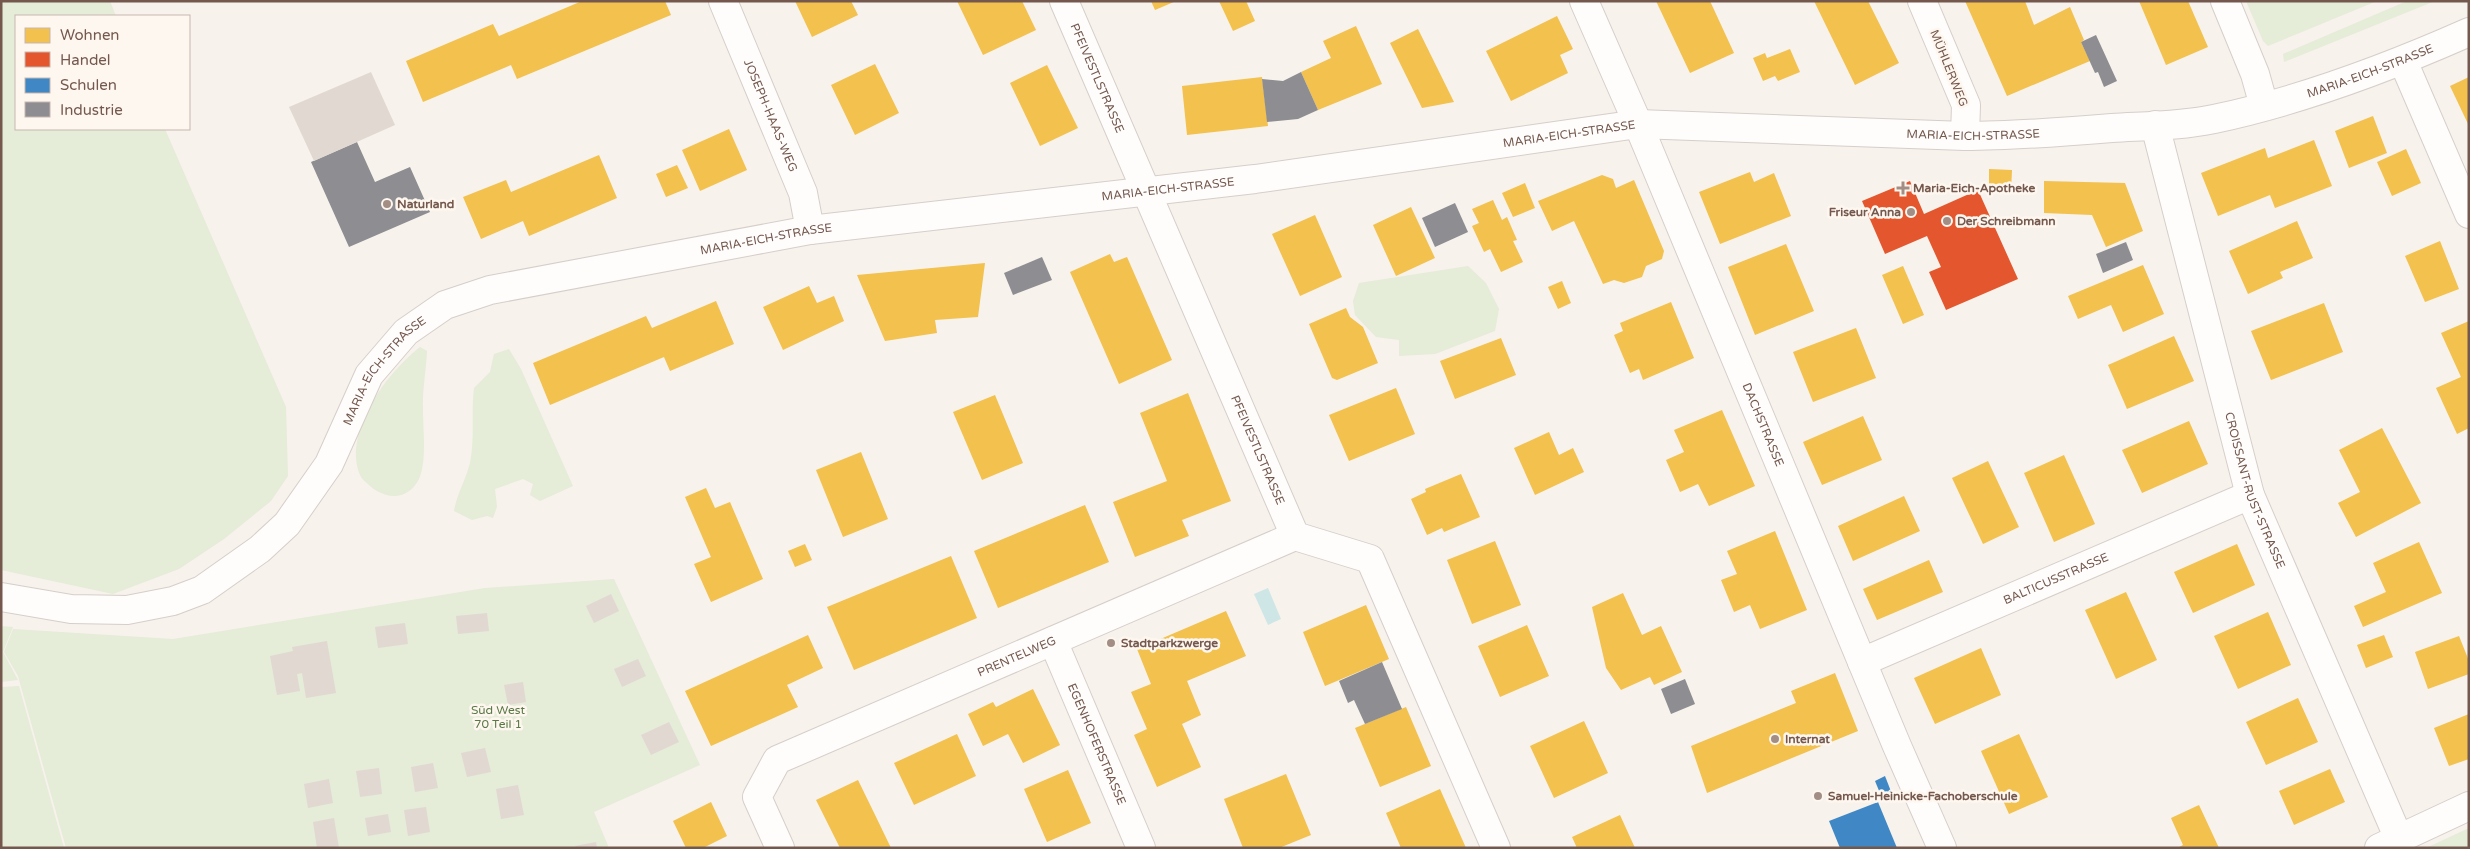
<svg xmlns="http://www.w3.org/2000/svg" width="2470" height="849" viewBox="0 0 2470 849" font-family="'Varela Round',sans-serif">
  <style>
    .green { fill: #e5ecd8 }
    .water { fill: #cfe6e6 }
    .homes { fill: #f2c14e }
    .shops { fill: #e4572e }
    .schools { fill: #3f88c5 }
    .industry { fill: #8d8d92 }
    .building { fill: #e1d8d2 }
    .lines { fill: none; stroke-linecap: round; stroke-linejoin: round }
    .minor-casing { stroke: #d6cec9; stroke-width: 30 }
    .tertiary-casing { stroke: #d6cec9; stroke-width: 30 }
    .minor { stroke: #fefdfc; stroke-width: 28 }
    .tertiary { stroke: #fefdfc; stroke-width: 28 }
    .poi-dot { fill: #a28e85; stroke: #fef7ef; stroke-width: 2 }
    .labels { text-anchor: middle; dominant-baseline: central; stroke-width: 5; stroke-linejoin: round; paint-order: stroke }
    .street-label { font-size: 12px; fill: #74584e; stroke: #fef7ef }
    .poi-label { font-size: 12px; font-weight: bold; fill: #74584e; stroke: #fef7ef; text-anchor: start }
    .park-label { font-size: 12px; fill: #597846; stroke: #fef7ef }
  </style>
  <rect width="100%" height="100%" fill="#f7f2ec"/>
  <!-- green -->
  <g class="green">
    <polygon points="1,1 110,1 116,16 16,16 16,129 165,129 286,407 288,476 271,501 224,539 179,569 113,594 1,570"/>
    <polygon points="2246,1 2377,1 2268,46 2263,41"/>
    <polygon points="2407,1 2435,1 2284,62 2283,54"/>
    <polygon points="1468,266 1486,283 1499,309 1495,331 1435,354 1399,356 1399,340 1376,337 1355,315 1353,301 1359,283"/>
    <path d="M420,347L427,351C426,371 422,391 423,411C423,431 427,461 419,479C408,501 385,500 369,485C367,483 363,480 361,477C341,433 387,373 420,347Z"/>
    <path d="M509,349L521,369L573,486L540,501L530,495L533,484L523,479L495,489L497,507L493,518L487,516L472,520L454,511C457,494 466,479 470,463C475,438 471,413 474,388L490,372L494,354Z"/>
    <polygon points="614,579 700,765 594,812 609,848 66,848 18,676 4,652 13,629 173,639 485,588"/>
    <polygon points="1,626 13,627 3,652 18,680 1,682"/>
    <polygon points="19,686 64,848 1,848 1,687"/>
    <polygon points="2469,828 2469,848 2426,848"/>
  </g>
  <!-- water -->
  <polygon class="water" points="1268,588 1281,619 1268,625 1254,594"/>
  <!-- homes -->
  <g class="homes">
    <polygon points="582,1 665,1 671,15 517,79 511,65 423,102 406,61 493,24 499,36"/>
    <polygon points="795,1 851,1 858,15 812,37"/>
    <polygon points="957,1 1022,1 1036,30 983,55"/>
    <polygon points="1151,1 1176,1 1155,10"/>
    <polygon points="1219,1 1246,1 1255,21 1233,31"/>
    <polygon points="1656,1 1710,1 1734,53 1690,73"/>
    <polygon points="1814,1 1868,1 1899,63 1855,85"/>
    <polygon points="1965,1 2025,1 2034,25 2070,7 2084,40 2081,42 2090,61 2007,96"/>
    <polygon points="2139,1 2188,1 2208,47 2166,65"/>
    <polygon points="1557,16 1573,49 1560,55 1568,73 1511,101 1486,51"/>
    <polygon points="1356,26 1382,84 1318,110 1301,72 1331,58 1323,41"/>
    <polygon points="1418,29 1454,102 1422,108 1390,43"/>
    <polygon points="1790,49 1800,72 1778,81 1775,76 1763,81 1753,58 1765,53 1767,58"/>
    <polygon points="875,64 899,113 855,135 831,85"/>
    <polygon points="1047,65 1078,128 1040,146 1010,83"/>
    <polygon points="1262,77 1268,126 1187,135 1182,86"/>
    <polygon points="2469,77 2469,126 2450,86"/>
    <polygon points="2373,116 2387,153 2349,168 2335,131"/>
    <polygon points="729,129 747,170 700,191 682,150"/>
    <polygon points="2314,140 2332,186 2275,208 2270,195 2218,216 2201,173 2265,148 2268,158"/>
    <polygon points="2406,149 2421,183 2392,196 2377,162"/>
    <polygon points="599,155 617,198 529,236 523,221 481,239 463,197 506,180 511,192"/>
    <polygon points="677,165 688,188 666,197 656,174"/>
    <polygon points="1989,169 2012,170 2011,192 1989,191"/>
    <polygon points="1750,172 1754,182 1774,173 1791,216 1720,244 1699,192"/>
    <polygon points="1602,175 1613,179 1616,188 1634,180 1664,251 1662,259 1646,266 1642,277 1624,283 1614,280 1603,284 1574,221 1552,231 1538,201"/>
    <polygon points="2044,181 2125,183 2143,231 2106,247 2092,215 2044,213"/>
    <polygon points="1525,183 1535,208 1513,217 1502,193"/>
    <polygon points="1493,200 1502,220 1507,217 1517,240 1513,241 1523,262 1501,272 1490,249 1484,252 1472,226 1479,223 1472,209"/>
    <polygon points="1411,207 1435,258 1396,276 1373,225"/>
    <polygon points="1315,215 1342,277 1300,296 1272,234"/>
    <polygon points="2297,221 2313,258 2280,272 2283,278 2248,294 2229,251"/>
    <polygon points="2440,241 2459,289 2425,302 2405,256"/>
    <polygon points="1786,244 1814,311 1755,335 1728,267"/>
    <polygon points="1110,254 1114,262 1127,257 1172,360 1119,384 1070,272"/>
    <polygon points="985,263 978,317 935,320 937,333 885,341 857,275"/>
    <polygon points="2143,265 2164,314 2123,332 2111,305 2078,319 2068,296"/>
    <polygon points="1903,266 1924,315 1903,324 1882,275"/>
    <polygon points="1562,281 1571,303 1558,309 1548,287"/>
    <polygon points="809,286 817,303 834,296 844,321 783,350 763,307"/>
    <polygon points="716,301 734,344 670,371 664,357 550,405 533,363 646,316 652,328"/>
    <polygon points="1671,302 1694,358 1643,380 1639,369 1630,373 1614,335 1623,331 1620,323"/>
    <polygon points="2324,303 2343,352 2271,380 2251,331"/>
    <polygon points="1346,308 1350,317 1363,327 1378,363 1337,380 1332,378 1309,324"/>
    <polygon points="2469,321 2469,428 2457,434 2436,388 2461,377 2441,333"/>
    <polygon points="1856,328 1876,378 1813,402 1793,352"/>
    <polygon points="2174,336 2194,381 2127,409 2108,365"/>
    <polygon points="1501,338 1516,375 1455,399 1440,361"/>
    <polygon points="1396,388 1415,434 1349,461 1329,415"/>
    <polygon points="1188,393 1231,501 1182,520 1189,536 1135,557 1113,502 1167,481 1140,413"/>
    <polygon points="995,395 1023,463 982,480 953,412"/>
    <polygon points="1722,410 1755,486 1709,506 1698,484 1680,492 1666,460 1684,452 1674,430"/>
    <polygon points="1863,416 1882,460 1822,485 1803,442"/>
    <polygon points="2189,421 2208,464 2142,493 2122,450"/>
    <polygon points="2382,428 2421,503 2356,537 2338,503 2360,492 2339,450"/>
    <polygon points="1549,432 1559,455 1573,448 1584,472 1535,495 1514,448"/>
    <polygon points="861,452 888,519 843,537 816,470"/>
    <polygon points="2064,455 2095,524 2054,542 2024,473"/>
    <polygon points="1988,461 2019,527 1983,544 1952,478"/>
    <polygon points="1461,474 1480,517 1444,532 1442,528 1427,535 1411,499 1426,492 1425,489"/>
    <polygon points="706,488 715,508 730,502 763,579 711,602 694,564 711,557 685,497"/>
    <polygon points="1904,496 1920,531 1853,561 1838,526"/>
    <polygon points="1085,505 1109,562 998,608 974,551"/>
    <polygon points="1775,531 1807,610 1760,629 1750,605 1734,612 1721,580 1737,574 1727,551"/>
    <polygon points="1495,541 1521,605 1472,624 1447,560"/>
    <polygon points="2419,542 2442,593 2363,627 2354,606 2386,592 2373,563"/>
    <polygon points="805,544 812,560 795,567 788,551"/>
    <polygon points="2237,544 2255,585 2193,613 2174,572"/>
    <polygon points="951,556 977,618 854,670 827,607"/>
    <polygon points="1929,560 1943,592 1877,620 1863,589"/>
    <polygon points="2126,592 2157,660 2116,679 2085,610"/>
    <polygon points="1623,593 1642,635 1661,626 1682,672 1654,685 1650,677 1621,690 1606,668 1592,607"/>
    <polygon points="1366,605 1389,659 1325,686 1303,632"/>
    <polygon points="1226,611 1246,656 1187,681 1201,715 1182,724 1201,767 1157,787 1134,735 1147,729 1131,692 1151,684 1137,649"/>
    <polygon points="2268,612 2291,665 2238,689 2214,636"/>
    <polygon points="1527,625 1549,676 1500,697 1478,646"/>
    <polygon points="808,635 823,668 787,685 798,707 711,746 685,691"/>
    <polygon points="2384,635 2393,657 2366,668 2357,645"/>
    <polygon points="2459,636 2469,661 2469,674 2428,689 2415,652"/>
    <polygon points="1981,648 2001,695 1935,724 1914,678"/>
    <polygon points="1835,673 1858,731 1707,793 1691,746 1796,703 1791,691"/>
    <polygon points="1033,689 1060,745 1023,763 1008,734 983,746 968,714 993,702 996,707"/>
    <polygon points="2298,698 2318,742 2266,765 2246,722"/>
    <polygon points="1406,707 1431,766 1380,787 1355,728"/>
    <polygon points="2469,714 2469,759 2449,766 2434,728"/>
    <polygon points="1584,721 1608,773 1554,798 1530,746"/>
    <polygon points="957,734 976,776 914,805 894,763"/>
    <polygon points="2019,734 2048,797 2009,814 1981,751"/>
    <polygon points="2330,769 2345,802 2294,825 2279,791"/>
    <polygon points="1068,770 1091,823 1047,842 1024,789"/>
    <polygon points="1286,774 1311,835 1279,848 1243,848 1224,799"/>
    <polygon points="858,780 878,821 891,848 840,848 816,800"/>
    <polygon points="1440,789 1466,848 1401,848 1386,813"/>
    <polygon points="711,802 727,836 703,848 686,848 673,821"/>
    <polygon points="2199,805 2219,848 2177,848 2183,845 2171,818"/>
    <polygon points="1620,815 1635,848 1577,848 1572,837"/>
  </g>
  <!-- shops -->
  <polygon class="shops" points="1910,181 1924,214 1978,190 2018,279 1946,310 1929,272 1941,267 1927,236 1885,254 1862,201"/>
  <!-- schools -->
  <g class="schools">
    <polygon points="1885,776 1892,794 1882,798 1875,781"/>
    <polygon points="1878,802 1897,848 1840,848 1829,821"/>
  </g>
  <!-- industry -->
  <g class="industry">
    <polygon points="2096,35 2117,81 2104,87 2098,72 2095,73 2081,42"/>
    <polygon points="1301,72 1318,110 1298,119 1267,122 1262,79 1283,81"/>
    <polygon points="357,142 375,182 410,167 430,212 349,247 311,162"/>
    <polygon points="1455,203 1468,232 1435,247 1422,218"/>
    <polygon points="2126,242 2133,260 2103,273 2096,254"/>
    <polygon points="1042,257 1052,280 1013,295 1004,273"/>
    <polygon points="1382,662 1402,709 1365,724 1354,700 1348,703 1339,681"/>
    <polygon points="1685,679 1695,704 1671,714 1661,689"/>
  </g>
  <!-- building -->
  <g class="building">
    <polygon points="371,72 395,125 314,161 289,107"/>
    <polygon points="611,594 619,611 594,623 586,606"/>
    <polygon points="487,613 489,631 458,634 456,616"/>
    <polygon points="405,623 408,644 378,648 375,627"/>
    <polygon points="327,641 336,693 306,698 302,673 297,674 300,691 277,695 270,656 293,651 292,647"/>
    <polygon points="638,659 646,676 622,687 614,669"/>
    <polygon points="523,682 526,702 508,705 504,685"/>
    <polygon points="669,722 679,742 651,755 641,735"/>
    <polygon points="485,748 491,772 467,777 461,753"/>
    <polygon points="433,763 438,788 415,792 411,767"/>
    <polygon points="379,768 382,794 360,797 356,771"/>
    <polygon points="329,779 333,803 308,808 304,784"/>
    <polygon points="518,785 524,815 501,819 496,789"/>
    <polygon points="426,807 430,832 408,836 404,810"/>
    <polygon points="388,814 391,832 368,836 365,818"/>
    <polygon points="334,818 339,848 317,848 313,822"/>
    <polygon points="596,842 597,848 576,848 575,846"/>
  </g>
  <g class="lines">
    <defs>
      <g id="minor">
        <path id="s1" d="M723,1L803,193L810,230"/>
        <path id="s2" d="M1064,1L1295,536L1370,559L1496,848"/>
        <path id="s3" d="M1584,1L1638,124L1897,746L1942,848"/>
        <polyline points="1922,1 1966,105 1965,136"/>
        <polyline points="2225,1 2255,74 2264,106"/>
        <polyline points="2403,61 2469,214"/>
        <path id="s4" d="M2155,125L2250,495L2399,839"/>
        <path id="s5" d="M1053,641L1141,848"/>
        <path id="s6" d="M1862,662L2250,495"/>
        <path id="s7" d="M780,848L757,797L777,760L1295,536"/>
        <polyline points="2379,848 2469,806"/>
      </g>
      <g id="tertiary">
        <path id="s8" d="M1,597L71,609L127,610L173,601L202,590L260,549L287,524L329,464L369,375L406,332L445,305L490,290L810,230L1255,179L1638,124L1965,136C2014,136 2063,132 2112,128C2146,126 2181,126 2214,119C2299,101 2390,67 2469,32"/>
      </g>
    </defs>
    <!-- minor casing -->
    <use href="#minor" class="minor-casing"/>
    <!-- tertiary casing -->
    <use href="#tertiary" class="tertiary-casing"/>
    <!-- minor -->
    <use href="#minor" class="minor"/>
    <!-- tertiary -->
    <use href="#tertiary" class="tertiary"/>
  </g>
  <!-- markers -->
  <g class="poi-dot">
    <path d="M1900.5 180.5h5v5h5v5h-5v5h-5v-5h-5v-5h5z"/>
    <circle cx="387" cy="204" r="5"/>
    <circle cx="1911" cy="212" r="5"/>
    <circle cx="1947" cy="221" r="5"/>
    <circle cx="1111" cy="643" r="5"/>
    <circle cx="1775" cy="739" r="5"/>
    <circle cx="1818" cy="796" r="5"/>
  </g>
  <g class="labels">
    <!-- street labels -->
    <g class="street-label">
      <text transform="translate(1949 68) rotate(68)">MÜHLERWEG</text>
      <text stroke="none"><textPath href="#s8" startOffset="2536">MARIA-EICH-STRASSE</textPath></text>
      <text stroke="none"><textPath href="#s2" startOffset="84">PFEIVESTLSTRASSE</textPath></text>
      <text stroke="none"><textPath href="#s1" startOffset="124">JOSEPH-HAAS-WEG</textPath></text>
      <text stroke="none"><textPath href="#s8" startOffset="2131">MARIA-EICH-STRASSE</textPath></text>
      <text stroke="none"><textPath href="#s8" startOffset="1726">MARIA-EICH-STRASSE</textPath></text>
      <text stroke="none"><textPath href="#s8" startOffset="1321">MARIA-EICH-STRASSE</textPath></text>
      <text stroke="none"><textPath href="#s8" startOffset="916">MARIA-EICH-STRASSE</textPath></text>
      <text stroke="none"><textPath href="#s8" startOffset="496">MARIA-EICH-STRASSE</textPath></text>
      <text stroke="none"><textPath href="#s3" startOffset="460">DACHSTRASSE</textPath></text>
      <text stroke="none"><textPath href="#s2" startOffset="489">PFEIVESTLSTRASSE</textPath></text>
      <text stroke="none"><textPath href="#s4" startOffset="379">CROISSANT-RUST-STRASSE</textPath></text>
      <text stroke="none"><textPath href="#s6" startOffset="211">BALTICUSSTRASSE</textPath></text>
      <text stroke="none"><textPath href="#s7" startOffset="359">PRENTELWEG</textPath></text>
      <text stroke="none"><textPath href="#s5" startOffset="112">EGENHOFERSTRASSE</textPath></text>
    </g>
    <!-- poi labels -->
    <g class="poi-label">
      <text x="1913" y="188">Maria-Eich-Apotheke</text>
      <text x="397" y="204">Naturland</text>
      <text x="1901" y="212" text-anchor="end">Friseur Anna</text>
      <text x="1957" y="221">Der Schreibmann</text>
      <text x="1121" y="643">Stadtparkzwerge</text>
      <text x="1785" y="739">Internat</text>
      <text x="1828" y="796">Samuel-Heinicke-Fachoberschule</text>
    </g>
    <!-- park labels -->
    <g class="park-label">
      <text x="498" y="710">Süd West<tspan x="498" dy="14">70 Teil 1</tspan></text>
    </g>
  </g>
  <!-- border -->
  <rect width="2470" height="849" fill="none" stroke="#74584e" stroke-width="5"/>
  <!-- legend -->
  <rect x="15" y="15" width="175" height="115" fill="#fef7ef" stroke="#c7b7af"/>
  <rect x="25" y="28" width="25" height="15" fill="#f2c14e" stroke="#c7b7af"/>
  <text x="60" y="40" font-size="15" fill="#74584e">Wohnen</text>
  <rect x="25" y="52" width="25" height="15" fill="#e4572e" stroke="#c7b7af"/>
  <text x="60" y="65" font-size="15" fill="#74584e">Handel</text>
  <rect x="25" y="78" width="25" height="15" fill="#3f88c5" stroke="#c7b7af"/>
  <text x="60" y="90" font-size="15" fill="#74584e">Schulen</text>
  <rect x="25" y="102" width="25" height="15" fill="#8d8d92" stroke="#c7b7af"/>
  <text x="60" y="115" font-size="15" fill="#74584e">Industrie</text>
</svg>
